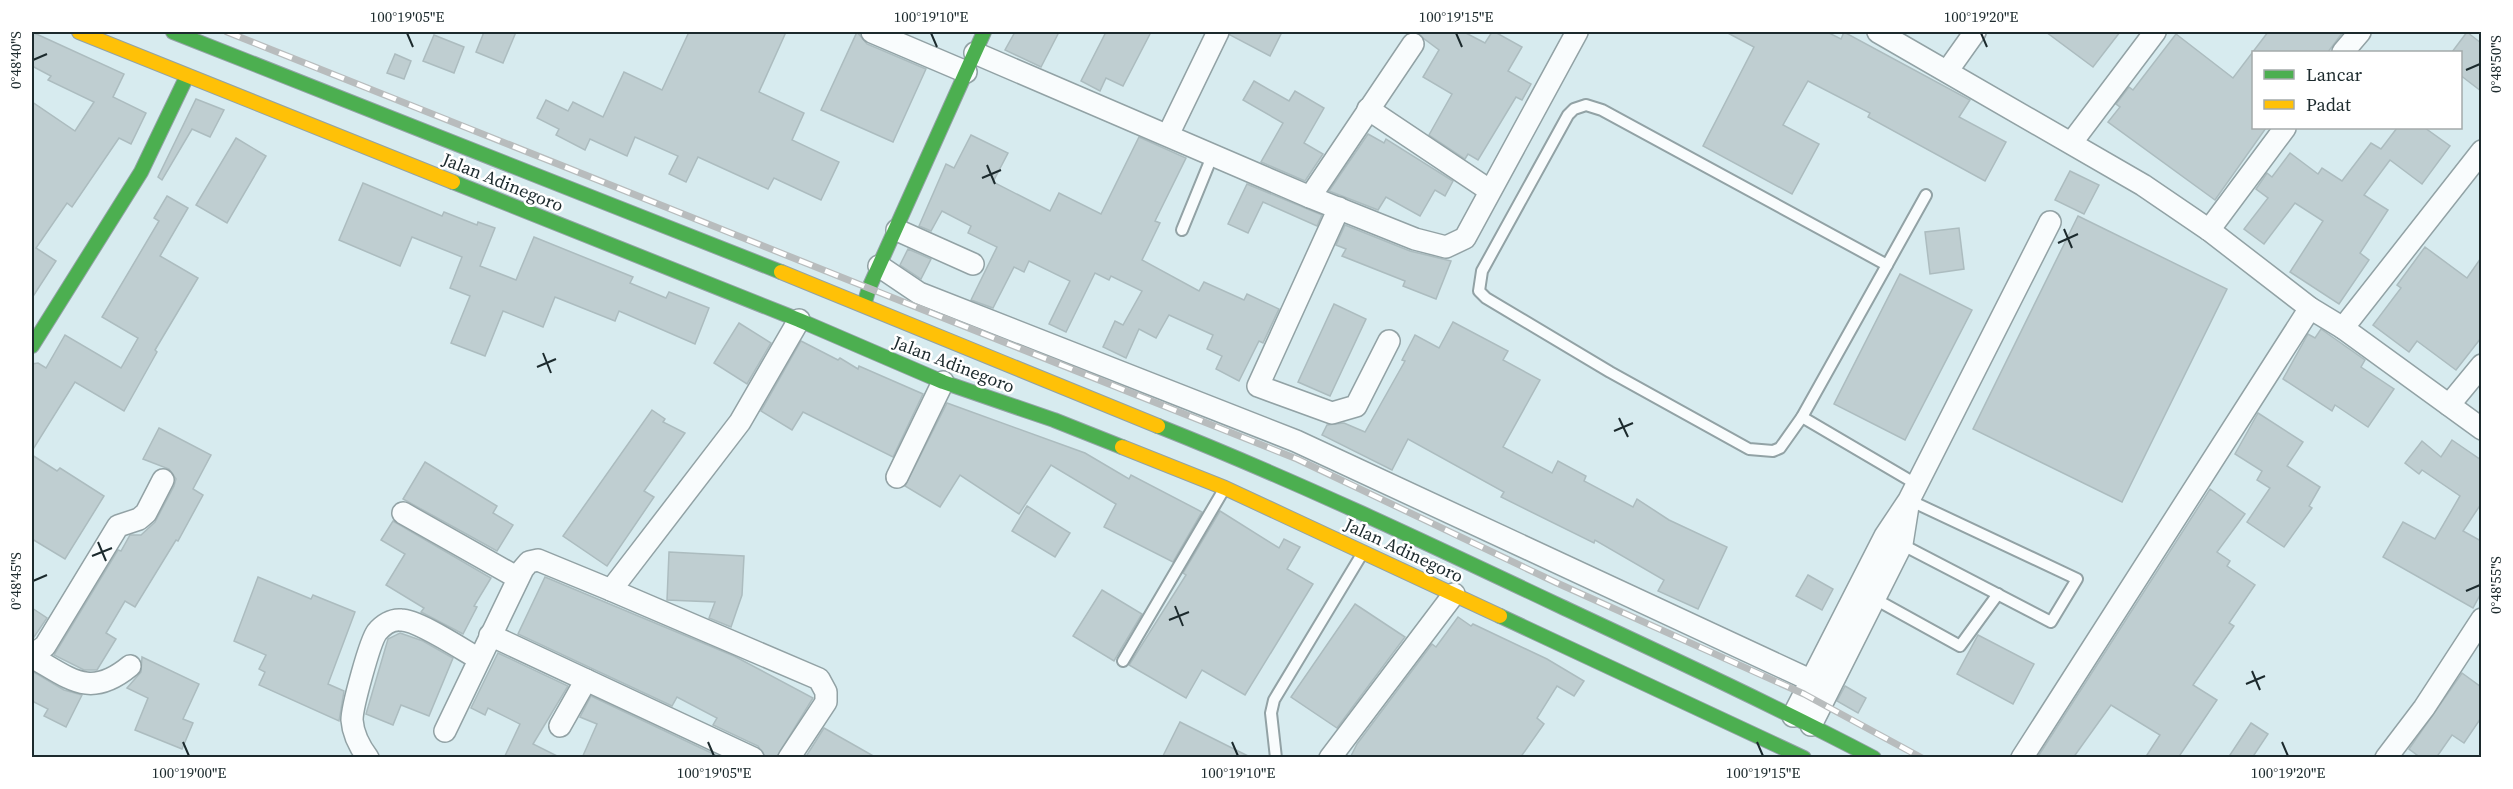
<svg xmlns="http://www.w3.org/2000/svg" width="2513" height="789" viewBox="0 0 2513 789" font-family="'Source Serif 4',serif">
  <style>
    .building { fill: #bfced1; stroke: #acbcbf; stroke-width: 1.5 }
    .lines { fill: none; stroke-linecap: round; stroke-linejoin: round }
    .lane-casing { stroke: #92a2a5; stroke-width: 14 }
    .street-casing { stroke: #92a2a5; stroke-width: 24 }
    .fast-casing { stroke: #92a2a5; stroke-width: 16 }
    .slow-casing { stroke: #92a2a5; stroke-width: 16 }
    .lane { stroke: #f9fcfd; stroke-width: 10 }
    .street { stroke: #f9fcfd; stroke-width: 21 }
    .fast { stroke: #4caf50; stroke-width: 14 }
    .slow { stroke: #ffc107; stroke-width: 14 }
    .rail-casing { stroke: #b8bcbd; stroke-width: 7 }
    .rail { stroke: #fff; stroke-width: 4.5; stroke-dasharray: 14; stroke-linecap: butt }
    .ticks { fill: none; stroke: #1c2a2d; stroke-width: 2 }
    .labels { text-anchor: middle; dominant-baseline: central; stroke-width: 5; stroke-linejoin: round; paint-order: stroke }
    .street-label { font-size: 18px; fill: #1c2a2d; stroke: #fff }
    .neatline { fill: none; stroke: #1c2a2d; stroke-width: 2 }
    .ticks-label { font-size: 15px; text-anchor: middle; fill: #1c2a2d }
  </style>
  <rect width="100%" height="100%" fill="#d7ebef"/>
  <!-- building -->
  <g class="building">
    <polygon points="32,32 124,74 113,97 146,113 131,144 119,138 72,207 67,203 36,248 56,261 32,298 32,102 75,131 94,102 48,80 51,76 32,66"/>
    <polygon points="484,32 516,32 503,63 476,52"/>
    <polygon points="689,32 786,32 759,92 804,113 792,140 839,162 821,200 774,178 768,189 698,157 686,182 669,174 678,156 635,137 627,156 590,139 585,150 556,135 559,129 537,118 546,100 568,111 573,102 603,117 624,72 662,90"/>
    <polygon points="857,32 867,44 926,69 893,142 821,110"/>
    <polygon points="1015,32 1059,32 1041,67 1005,50"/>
    <polygon points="1106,32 1151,32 1123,86 1106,78 1100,91 1081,81"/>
    <polygon points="1231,32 1282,32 1270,56 1230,35"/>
    <polygon points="1415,32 1464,32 1485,43 1492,32 1495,32 1522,47 1508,71 1531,84 1522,100 1516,97 1478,160 1468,154 1465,159 1429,135 1452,94 1423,77 1439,50"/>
    <polygon points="1726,32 1827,32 1841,39 1844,32 1970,100 1959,117 2006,142 1985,181 1868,117 1870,113 1808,81 1783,125 1819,144 1792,194 1703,146 1754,47"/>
    <polygon points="2046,32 2120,32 2093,67"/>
    <polygon points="2268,32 2343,32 2328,52 2253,52 2253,128 2266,128 2215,200 2108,122 2120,107 2116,104 2129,87 2133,90 2176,34 2233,78"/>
    <polygon points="2467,32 2481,43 2481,91 2460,75 2460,52 2452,52"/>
    <polygon points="434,35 464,47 454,73 423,61"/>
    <polygon points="395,54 411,61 404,79 387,73"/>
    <polygon points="1254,81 1289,101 1295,91 1324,108 1304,143 1323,154 1305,181 1261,162 1283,123 1243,100"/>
    <polygon points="196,99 224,110 210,137 192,129 162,180 158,177"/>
    <polygon points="2397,128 2425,128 2450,146 2422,184 2390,160 2364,195 2388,210 2360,253 2369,260 2339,304 2290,272 2323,221 2295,203 2264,244 2244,229 2268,198 2256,189 2267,173 2272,177 2290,153 2318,174 2322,168 2342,181 2371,143 2381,149"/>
    <polygon points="1368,134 1384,143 1386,139 1453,181 1445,196 1435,190 1420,216 1386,197 1378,210 1329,191"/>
    <polygon points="971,135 1008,153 993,182 1050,211 1059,193 1101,214 1139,137 1186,158 1155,221 1160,223 1142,260 1199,291 1204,282 1244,300 1247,294 1279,309 1263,343 1259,341 1239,381 1216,369 1222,356 1207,349 1213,335 1169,315 1156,338 1139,329 1126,358 1103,347 1115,321 1123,325 1142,291 1111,276 1109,280 1095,273 1066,332 1049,324 1070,281 1029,261 1024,272 1014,267 993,308 971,300 997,247 968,233 971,226 942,211 931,231 919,226 946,164 954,168"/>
    <polygon points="236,138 266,156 227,223 196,205"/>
    <polygon points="2070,171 2099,185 2084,214 2055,200"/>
    <polygon points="363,183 442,216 444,212 477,225 478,222 495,228 480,266 516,280 534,237 633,277 630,283 666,298 669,292 709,308 695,344 619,311 615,321 555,297 543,327 503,311 485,356 451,343 470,296 450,288 462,257 412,237 400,266 339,240"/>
    <polygon points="1247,184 1322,215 1317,226 1263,202 1248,233 1228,224"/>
    <polygon points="167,196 188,208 160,256 198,278 155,350 157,352 124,411 75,382 32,451 32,364 38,363 46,368 65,335 121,368 138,338 102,317 159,221 154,218"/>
    <polygon points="2078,216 2227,289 2122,502 1973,429"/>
    <polygon points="1345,225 1410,251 1451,261 1436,299 1403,286 1405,281 1342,256 1346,249 1336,245"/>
    <polygon points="1959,228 1964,269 1930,274 1925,232"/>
    <polygon points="2425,247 2467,278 2481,258 2481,338 2456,370 2417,341 2409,352 2373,325 2401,288 2397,285"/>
    <polygon points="908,249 931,259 921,279 900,265"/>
    <polygon points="1900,274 1972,310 1905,440 1834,404"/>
    <polygon points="1334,304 1366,319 1330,396 1298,382"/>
    <polygon points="1453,322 1508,351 1503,360 1540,380 1503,447 1552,473 1558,461 1586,476 1584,481 1633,507 1637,499 1669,520 1727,547 1698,609 1658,591 1664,580 1595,540 1594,543 1501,497 1504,492 1408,439 1392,470 1322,435 1327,425 1344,423 1365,432 1405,361 1402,360 1415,335 1439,348"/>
    <polygon points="739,323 771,343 747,384 714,363"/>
    <polygon points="2321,329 2365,360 2361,367 2394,389 2368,427 2335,405 2332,411 2283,379 2308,334 2315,338"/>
    <polygon points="801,341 838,360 840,358 858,369 859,366 923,394 893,457 803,412 792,430 761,411"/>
    <polygon points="947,403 1085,453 1129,479 1131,475 1202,512 1173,562 1104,527 1116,504 1051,465 1019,514 960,475 940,507 905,486"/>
    <polygon points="652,410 665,419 663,422 685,433 644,491 654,497 607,566 563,536"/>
    <polygon points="2258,413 2303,442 2287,466 2320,487 2309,506 2312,508 2284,547 2247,522 2270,488 2257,480 2262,471 2235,454"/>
    <polygon points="159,428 211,455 193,489 203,495 178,541 176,540 135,607 125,601 106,633 116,639 97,670 84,670 54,655 118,550 121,551 130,535 141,535 155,522 174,486 176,479 169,469 143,459"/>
    <polygon points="2452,440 2481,460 2481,504 2463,531 2481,541 2481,593 2473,608 2383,557 2403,522 2435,539 2460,496 2422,470 2419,474 2405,463 2422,441 2441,457"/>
    <polygon points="32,455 57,471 60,468 104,496 65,559 32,539"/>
    <polygon points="425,462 497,506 493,513 513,525 497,551 403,499"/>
    <polygon points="2210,489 2245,514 2217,552 2230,561 2227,566 2255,585 2229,623 2234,626 2193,685 2217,700 2178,758 2145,758 2160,735 2111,705 2073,758 2037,758"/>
    <polygon points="1027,506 1070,533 1055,557 1012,531"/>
    <polygon points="1220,511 1279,548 1284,539 1300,547 1287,569 1313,584 1245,695 1202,670 1186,698 1129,665 1186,575 1183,573"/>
    <polygon points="393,521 491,578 474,606 477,607 463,634 421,612 424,608 386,585 405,554 381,540"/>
    <polygon points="669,552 744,556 742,595 731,627 709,618 715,602 667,600"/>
    <polygon points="1808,575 1833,589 1822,610 1796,596"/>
    <polygon points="258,577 311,599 313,595 355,612 328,684 344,691 339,721 259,685 265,672 259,669 266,655 234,641"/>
    <polygon points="545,577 734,656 813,698 776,758 766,758 758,746 713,725 717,718 677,697 672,706 518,634"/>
    <polygon points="1102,590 1142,614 1114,661 1073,636"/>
    <polygon points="1355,604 1405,637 1337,728 1291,697"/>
    <polygon points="32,608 47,618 32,640"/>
    <polygon points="1458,617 1471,626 1473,624 1547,659 1584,681 1574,696 1557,686 1537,718 1544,724 1520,758 1350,758 1357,744 1432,644 1436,647"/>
    <polygon points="400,633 423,641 453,658 429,716 401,705 393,725 366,714 388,639"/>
    <polygon points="1978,635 2034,664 2013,704 1957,674"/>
    <polygon points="498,653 568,686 533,744 561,758 504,758 520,724 488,708 485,715 471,708"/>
    <polygon points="142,657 199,684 183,719 193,723 182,749 135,730 148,698 127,688 141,672"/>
    <polygon points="32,671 64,690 82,695 66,727 44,716 48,709 32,701"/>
    <polygon points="2462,673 2481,687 2481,718 2464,743 2452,735 2436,758 2421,758 2409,749"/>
    <polygon points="1845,686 1866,698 1858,713 1837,701"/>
    <polygon points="591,696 722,758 582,758 597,724 580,717"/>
    <polygon points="1180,722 1252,758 1162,758"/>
    <polygon points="2251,723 2268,734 2252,758 2228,758"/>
    <polygon points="824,728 877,758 805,758"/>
  </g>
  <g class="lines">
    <defs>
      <g id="lane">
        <polygon points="1586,105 1602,110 1887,265 1802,417 1780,448 1773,451 1749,449 1610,372 1486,298 1479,291 1482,271 1568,115 1574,109"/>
        <polyline points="1182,230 1213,154"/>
        <polyline points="1887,265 1926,195"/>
        <polyline points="1802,417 1916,484"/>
        <polyline points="1899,543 2051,622 2077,579 1909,500"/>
        <polyline points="1875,599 1960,646 1998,594"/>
        <polyline points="1123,661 1223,491"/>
        <polyline points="1276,758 1271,713 1274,700 1362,554"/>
      </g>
      <g id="street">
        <polyline points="872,32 966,72"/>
        <polyline points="1878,32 2143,185 2209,230 2310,308 2343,328 2482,429"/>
        <polyline points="2343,52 2360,32"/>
        <polyline points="975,53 1310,197 1415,239 1446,247 1465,238 1577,32"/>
        <polyline points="1948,70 1975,32"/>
        <polyline points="1368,109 1489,190"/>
        <polyline points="1168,135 1218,32"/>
        <polyline points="2072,142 2155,32"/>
        <polyline points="1310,197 1413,44"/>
        <polyline points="1339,208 1258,386 1332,413 1356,406 1389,341"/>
        <polyline points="897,230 973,264"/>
        <polyline points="2209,230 2285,128"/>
        <polyline points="879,266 919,293 1296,441 1810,680"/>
        <polyline points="2343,328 2482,151"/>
        <polyline points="2449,405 2482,365"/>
        <polyline points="897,477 943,382"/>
        <polyline points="403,513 518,578"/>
        <polyline points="490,635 753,758"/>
        <polyline points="32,655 45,646 118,526 139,519 146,513 163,480"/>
        <path d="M32,657C71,679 90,699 130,666"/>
        <polyline points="1793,716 1885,536 1909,500 2050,222"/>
        <polyline points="1811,725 1902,544 1908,506"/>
        <polyline points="560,726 586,680"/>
        <polyline points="445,731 523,569 529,562 538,560 611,590"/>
        <path d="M368,758C359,746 353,734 352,720C352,707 370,641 377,632C383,625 392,619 401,620C418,620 463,650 479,659"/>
        <polyline points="789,758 826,702 826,692 819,679 611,590 740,422 799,320"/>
        <polyline points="1330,758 1454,594"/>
        <polyline points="2022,758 2310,308"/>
        <polyline points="2386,758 2424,708 2482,619"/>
      </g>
      <g id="fast">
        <polyline points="173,32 781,272"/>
        <polyline points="453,182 799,320 943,382 1054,420 1122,447"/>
        <polyline points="864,305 869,288 984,32"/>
        <polyline points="32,346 141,172 187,76"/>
        <path d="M1158,426C1294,480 1427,543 1560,606C1665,655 1771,704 1874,758"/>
        <polyline points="1500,616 1804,758"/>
      </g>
      <g id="slow">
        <polyline points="79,32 453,182"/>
        <polyline points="781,272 1158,426"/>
        <polyline points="1122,447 1225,488 1500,616"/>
      </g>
    </defs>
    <!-- lane casing -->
    <use href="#lane" class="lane-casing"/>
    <!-- street casing -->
    <use href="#street" class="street-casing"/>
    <!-- fast casing -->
    <use href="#fast" class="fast-casing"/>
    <!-- slow casing -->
    <use href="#slow" class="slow-casing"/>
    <!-- lane -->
    <use href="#lane" class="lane"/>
    <!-- street -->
    <use href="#street" class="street"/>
    <!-- fast -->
    <use href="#fast" class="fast"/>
    <!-- slow -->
    <use href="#slow" class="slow"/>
    <defs>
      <polyline id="rail" points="227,32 1297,459 1557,583 1804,694 1922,758"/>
    </defs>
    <!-- rail casing -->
    <use href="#rail" class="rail-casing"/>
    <!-- rail -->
    <use href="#rail" class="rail"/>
  </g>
  <!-- ticks -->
  <path class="ticks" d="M407,33L413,47M931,33L937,47M1456,33L1462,47M1981,33L1987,47M33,60L47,54M2466,70L2480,64M987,165L995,184M982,178L1001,170M2064,229L2072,248M2058,243L2078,234M543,353L551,373M537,367L556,359M1619,418L1628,437M1614,431L1633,423M98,542L106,561M92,556L112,548M33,581L47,575M2466,591L2480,585M1175,606L1183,626M1169,620L1189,612M2252,671L2260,690M2246,684L2265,676M183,742L189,756M708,742L714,756M1232,742L1238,756M1757,742L1763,756M2282,742L2288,756"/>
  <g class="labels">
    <!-- street labels -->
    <g class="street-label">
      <text transform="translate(503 182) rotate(22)">Jalan Adinegoro</text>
      <text transform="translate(954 364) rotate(21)">Jalan Adinegoro</text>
      <text transform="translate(1404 550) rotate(25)">Jalan Adinegoro</text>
    </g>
  </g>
  <!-- border -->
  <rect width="2513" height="789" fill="none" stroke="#ffffff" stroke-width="66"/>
  <!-- legend -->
  <rect x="2252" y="51" width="210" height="78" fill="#ffffff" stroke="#a4aaab" stroke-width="1.5"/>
  <rect x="2264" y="70" width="30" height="9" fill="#4caf50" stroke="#a4aaab" stroke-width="1.5"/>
  <text x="2306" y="81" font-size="18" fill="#1c2a2d">Lancar</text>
  <rect x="2264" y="100" width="30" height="9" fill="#ffc107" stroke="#a4aaab" stroke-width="1.5"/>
  <text x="2306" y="111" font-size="18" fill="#1c2a2d">Padat</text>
  <rect x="33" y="33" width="2447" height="723" class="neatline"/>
  <g class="ticks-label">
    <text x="407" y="22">100°19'05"E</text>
    <text x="931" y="22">100°19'10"E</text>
    <text x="1456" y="22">100°19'15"E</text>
    <text x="1981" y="22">100°19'20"E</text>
    <text transform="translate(16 60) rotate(-90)" y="5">0°48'40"S</text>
    <text transform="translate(2496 64) rotate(-90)" y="5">0°48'50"S</text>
    <text transform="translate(16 581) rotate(-90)" y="5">0°48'45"S</text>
    <text transform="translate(2496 585) rotate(-90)" y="5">0°48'55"S</text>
    <text x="189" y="778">100°19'00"E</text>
    <text x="714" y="778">100°19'05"E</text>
    <text x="1238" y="778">100°19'10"E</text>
    <text x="1763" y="778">100°19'15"E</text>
    <text x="2288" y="778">100°19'20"E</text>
  </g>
</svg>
